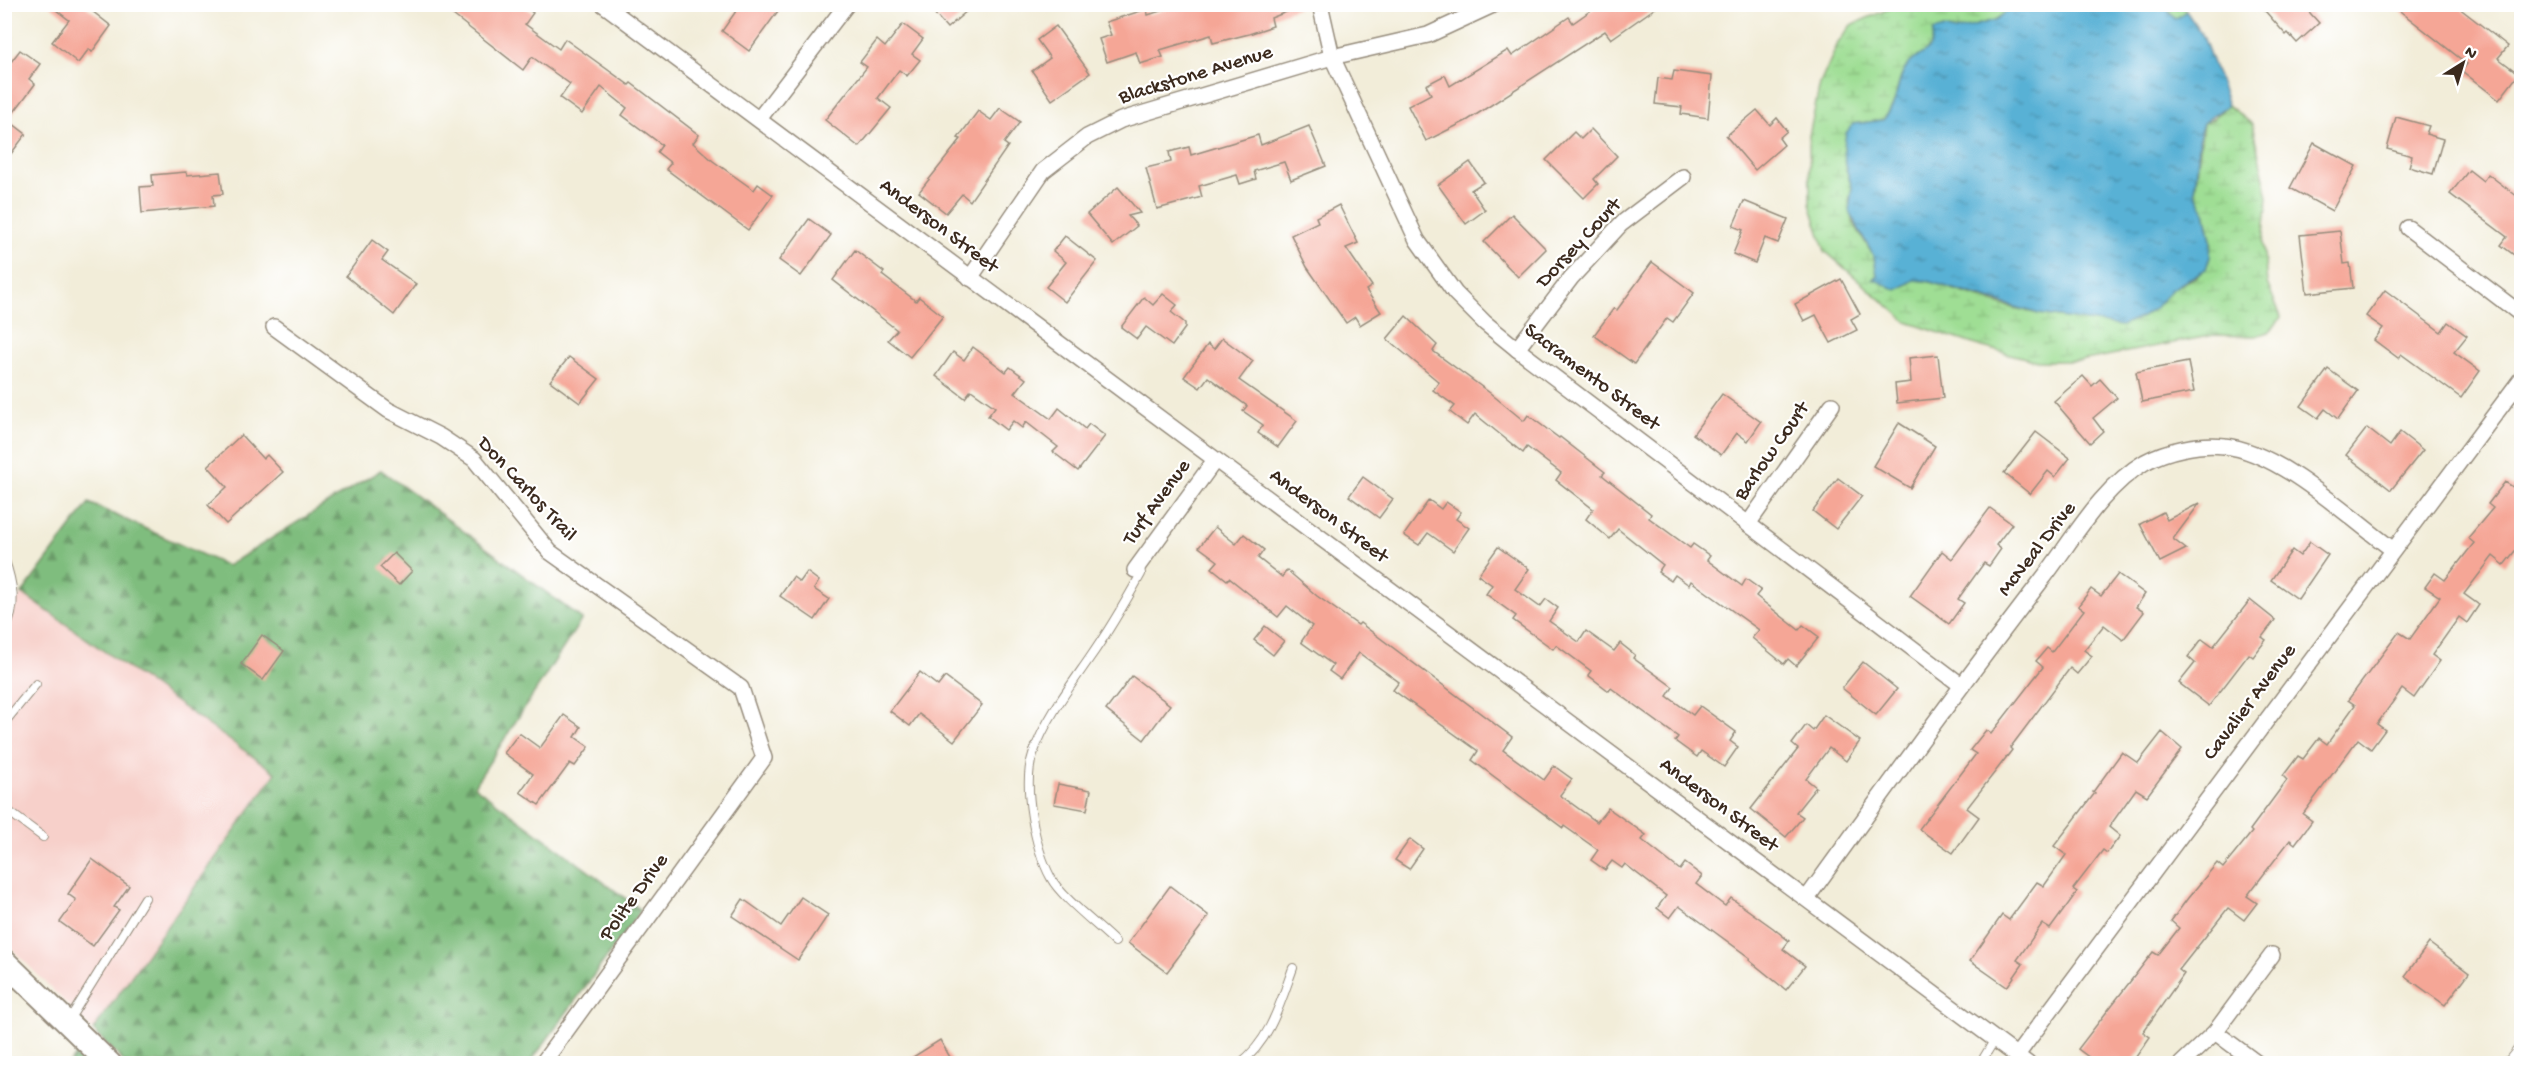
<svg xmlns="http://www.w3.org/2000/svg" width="2526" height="1068" viewBox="0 0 2526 1068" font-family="'Gochi Hand',sans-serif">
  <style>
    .built { fill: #f7d0ca }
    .forest { fill: url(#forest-firs); stroke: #5d744e; stroke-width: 1.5 }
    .wetland { fill: url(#wetland-marsh); stroke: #6d8459; stroke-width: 1.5 }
    .water { fill: url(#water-ripples); stroke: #4a6e7a; stroke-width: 1.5 }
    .building { fill: #f5a696 }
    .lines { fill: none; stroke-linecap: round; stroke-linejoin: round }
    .lane-casing { stroke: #968c7c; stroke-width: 10 }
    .street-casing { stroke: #968c7c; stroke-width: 18 }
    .secondary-casing { stroke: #968c7c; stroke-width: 26 }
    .lane { stroke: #fff; stroke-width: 8 }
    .street { stroke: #fff; stroke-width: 15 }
    .secondary { stroke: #fff; stroke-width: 22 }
    .labels { text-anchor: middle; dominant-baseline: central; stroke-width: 4.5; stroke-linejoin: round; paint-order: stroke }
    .street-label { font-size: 21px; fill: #3b2a1e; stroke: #fff }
  </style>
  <defs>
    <pattern id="forest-firs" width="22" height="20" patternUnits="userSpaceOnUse" patternTransform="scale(1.5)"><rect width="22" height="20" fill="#7fbd7e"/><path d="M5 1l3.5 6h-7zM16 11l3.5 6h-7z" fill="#699a67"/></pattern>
    <pattern id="wetland-marsh" width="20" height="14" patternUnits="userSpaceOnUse" patternTransform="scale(1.5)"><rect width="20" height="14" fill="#9fde94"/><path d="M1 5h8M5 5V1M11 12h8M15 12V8" fill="none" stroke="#8abf7f"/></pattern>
    <pattern id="water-ripples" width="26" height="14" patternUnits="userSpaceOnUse" patternTransform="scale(1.5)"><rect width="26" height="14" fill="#58b1d5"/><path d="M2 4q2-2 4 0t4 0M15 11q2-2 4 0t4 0" fill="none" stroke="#4a90ac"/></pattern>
  </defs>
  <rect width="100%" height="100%" fill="#fff"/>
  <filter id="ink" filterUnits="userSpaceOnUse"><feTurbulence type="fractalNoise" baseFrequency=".0167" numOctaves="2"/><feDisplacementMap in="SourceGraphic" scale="12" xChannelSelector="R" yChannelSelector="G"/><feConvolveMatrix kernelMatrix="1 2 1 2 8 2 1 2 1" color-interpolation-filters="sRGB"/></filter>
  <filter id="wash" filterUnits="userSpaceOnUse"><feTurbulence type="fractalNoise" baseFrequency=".008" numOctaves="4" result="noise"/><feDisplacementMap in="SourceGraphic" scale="24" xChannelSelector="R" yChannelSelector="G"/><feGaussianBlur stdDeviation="1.35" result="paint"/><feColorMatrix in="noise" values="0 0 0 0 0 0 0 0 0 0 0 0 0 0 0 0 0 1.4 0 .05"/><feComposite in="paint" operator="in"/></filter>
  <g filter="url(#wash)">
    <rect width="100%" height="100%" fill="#f2edd9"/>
    <!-- built -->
    <polygon class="built" points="22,593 276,773 93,1030 5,942 4,618"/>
    <!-- forest -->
    <g class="forest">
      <polygon points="381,470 582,619 474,786 641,910 530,1063 125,1063 93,1030 276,773 22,593 89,503 227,566"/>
      <polygon points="80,1048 95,1064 69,1064"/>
    </g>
    <!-- wetland -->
    <g class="wetland">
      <path d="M1898,5H2070L2008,11L1995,20L1955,31L1944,28C1939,35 1934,47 1928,52C1921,58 1912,60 1906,69C1894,85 1901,100 1883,120L1853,124L1845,165L1852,187L1849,201L1852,220L1874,257L1877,275L1873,279L1902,288L1914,280L1927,281L2002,305L2039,314L2091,321L2142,317L2157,306L2172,289L2196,277L2210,256L2211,240L2205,212L2195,192L2203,123L2213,119L2228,105L2252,124L2268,197L2263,243L2267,283L2281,317L2271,331L2256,336L2214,335L2080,361H2037L1979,346L1907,322L1825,251L1810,204L1809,136L1820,84L1838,43L1851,25Z"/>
      <polygon points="2165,5 2182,5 2186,11 2175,19"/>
    </g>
    <!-- water -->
    <path class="water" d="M2070,5H2165L2175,19L2186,11L2203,36L2228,105L2203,123L2200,133L2195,192L2205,212L2211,240L2210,256L2206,269L2172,289L2157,306L2142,317L2121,326L2039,314L1927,281L1914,280L1897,290L1873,279L1877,275L1874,257L1849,211L1852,187L1845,165L1844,146L1846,133L1853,124L1883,120C1900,101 1894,87 1905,69C1918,50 1933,58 1933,31L1944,28L1955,31L1995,20L2008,11Z"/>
    <g id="blocks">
      <!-- building -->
      <g class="building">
        <polygon points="48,4 83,4 111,26 92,52 89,49 78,63 52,42 69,20"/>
        <polygon points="462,4 521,4 533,13 525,24 559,49 565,39 629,85 631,83 699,135 693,143 713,161 754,190 758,184 773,195 748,230 666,169 671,163 657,152 662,145 622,115 627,108 601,87 582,114 560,98 570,84 532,57 523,70 453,15"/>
        <polygon points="741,4 783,4 749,51 722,31"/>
        <polygon points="926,4 975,4 947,28"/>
        <polygon points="1182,4 1302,4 1302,6 1271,18 1273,26 1249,34 1213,43 1211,35 1160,50 1163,57 1140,64 1136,52 1107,62 1099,39 1111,35 1106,22 1147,9 1148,15"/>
        <polygon points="1600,4 1661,4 1611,39 1605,31 1468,120 1426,141 1408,106 1431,94 1426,85 1445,75 1450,86 1508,50 1512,56 1569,17 1573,23"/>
        <polygon points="2259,4 2302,4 2319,23 2297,43 2288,33 2286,35"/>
        <polygon points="2391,4 2454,4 2508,46 2498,58 2519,74 2499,100 2462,71 2467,64"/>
        <polygon points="903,24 923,39 912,54 920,60 907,76 899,70 878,98 891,108 859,147 825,120 867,67 860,62 877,40 885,47"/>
        <polygon points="1056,26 1090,73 1052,100 1032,71 1050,58 1037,40"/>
        <polygon points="20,50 40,64 29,79 35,84 8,120 26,134 4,163 4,71"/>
        <polygon points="1674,71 1712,76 1708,118 1681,114 1682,107 1655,104 1658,78 1672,80"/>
        <polygon points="1000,108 1020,122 1004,143 1008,146 970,201 962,194 946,213 919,192 961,139 958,138 978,111 991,120"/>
        <polygon points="1757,110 1770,125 1777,118 1787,131 1779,138 1784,145 1755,170 1726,136"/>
        <polygon points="2396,117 2429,126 2426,134 2443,139 2433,174 2409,167 2412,156 2387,149"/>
        <polygon points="1309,126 1326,166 1291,180 1284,162 1254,171 1256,179 1240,184 1237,175 1199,186 1202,197 1157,209 1146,168 1171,162 1169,152 1189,147 1191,155 1258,135 1261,145"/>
        <polygon points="1591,129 1617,156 1594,179 1598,184 1584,198 1546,160 1574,132 1581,139"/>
        <polygon points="2314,143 2356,166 2332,211 2290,188"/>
        <polygon points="1470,162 1484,182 1471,190 1485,210 1466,224 1438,185"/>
        <polygon points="2469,170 2483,181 2488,174 2522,200 2522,261 2501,245 2507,237 2450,194"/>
        <polygon points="186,172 187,175 220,172 223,194 213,195 214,206 142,213 140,187 153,186 152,175"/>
        <polygon points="1118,187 1140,213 1128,216 1137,226 1113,245 1087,214"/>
        <polygon points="1744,201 1788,219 1778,243 1765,238 1755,263 1733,254 1743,230 1733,226"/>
        <polygon points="1339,205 1358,243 1346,248 1372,286 1366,290 1381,312 1360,325 1355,317 1346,323 1307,267 1291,235 1318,222 1316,217"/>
        <polygon points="1512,214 1546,249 1518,277 1484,242"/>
        <polygon points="809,219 831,235 801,276 779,260"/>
        <polygon points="2340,231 2344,264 2350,263 2353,288 2307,293 2300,235"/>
        <polygon points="1065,236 1097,261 1065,302 1046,287 1066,262 1053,251"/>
        <polygon points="372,240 388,252 382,260 416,284 394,315 346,276"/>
        <polygon points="855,250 884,272 882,275 916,301 919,297 943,316 910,357 888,340 897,330 833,280"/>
        <polygon points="1652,262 1694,293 1673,322 1667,318 1634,364 1594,335 1614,308 1617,310"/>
        <polygon points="1841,279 1860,314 1851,319 1857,330 1831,343 1816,315 1804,321 1795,304"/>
        <polygon points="2385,290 2441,332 2448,322 2467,336 2454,352 2480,371 2461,398 2401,354 2398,358 2374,340 2383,328 2366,316"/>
        <polygon points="1163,294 1177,305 1171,312 1185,323 1185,328 1172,346 1146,327 1137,339 1121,327 1144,297 1153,305"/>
        <polygon points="1406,316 1437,345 1433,351 1490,393 1524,421 1528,415 1559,438 1560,437 1605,472 1602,475 1651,514 1649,518 1690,548 1693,544 1710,556 1707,560 1742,586 1746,579 1761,590 1756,596 1799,630 1803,625 1819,637 1796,666 1788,659 1784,664 1752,638 1759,630 1691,581 1689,585 1675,575 1671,581 1658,572 1663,565 1618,529 1610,539 1586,519 1593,509 1556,480 1561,473 1527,447 1523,453 1475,414 1467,425 1450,412 1455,406 1433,390 1439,382 1387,339"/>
        <polygon points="1222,338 1253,361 1239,380 1297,421 1278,447 1258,433 1263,425 1243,411 1247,406 1208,377 1200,388 1184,377 1208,344 1214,349"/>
        <polygon points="973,347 1006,372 1010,367 1026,379 1015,393 1051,419 1059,408 1085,429 1089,424 1105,436 1078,471 1053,452 1058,447 1026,422 1022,428 1013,421 1006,430 988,416 995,407 971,390 965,398 936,376 953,352 964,360"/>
        <polygon points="1938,355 1943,398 1897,403 1895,384 1911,382 1909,358"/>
        <polygon points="569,357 599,379 580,403 550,381"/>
        <polygon points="2188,362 2194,392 2142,402 2136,372"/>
        <polygon points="2328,369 2358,391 2338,419 2325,409 2318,418 2301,406"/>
        <polygon points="2083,376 2092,386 2100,379 2117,398 2093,418 2103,431 2090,443 2054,401"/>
        <polygon points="1722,394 1761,422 1748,441 1737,433 1721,455 1693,434"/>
        <polygon points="1899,423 1935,446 1910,488 1873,466"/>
        <polygon points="2367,428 2390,446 2400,432 2423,450 2391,490 2346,455"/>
        <polygon points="2036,432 2070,458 2055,477 2048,471 2030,494 2004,473"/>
        <polygon points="241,435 263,459 267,455 283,472 226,524 208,505 227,487 208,466"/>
        <polygon points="2522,476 2522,542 2504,565 2493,556 2464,594 2479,605 2467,623 2459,617 2432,655 2440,661 2414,698 2402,689 2377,724 2385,730 2371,749 2358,739 2303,814 2312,821 2295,844 2290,840 2247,896 2257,903 2244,920 2228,908 2179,970 2184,974 2143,1032 2150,1037 2131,1064 2098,1064 2078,1049 2153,952 2158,955 2179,928 2171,921 2188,898 2217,863 2223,868 2252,832 2250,830 2287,780 2283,776 2298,756 2303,759 2319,738 2327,744 2355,705 2348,700 2399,632 2410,639 2440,597 2425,587 2435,573 2445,580 2474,543 2468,538 2493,508 2488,504 2505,482 2513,487"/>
        <polygon points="1363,477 1393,499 1379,518 1349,496"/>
        <polygon points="1838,478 1862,496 1836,529 1813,511"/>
        <polygon points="1429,500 1441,509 1446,502 1461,512 1456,519 1469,528 1453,551 1428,533 1419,545 1404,535"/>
        <polygon points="2200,503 2173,539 2186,549 2160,562 2140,524 2163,512 2167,520"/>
        <polygon points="1990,508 2012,524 1996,545 2001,549 1989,566 1984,563 1958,599 1964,603 1949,624 1910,596 1942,551 1952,559"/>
        <polygon points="1215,527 1236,544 1244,534 1264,550 1258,558 1282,577 1287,570 1317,596 1358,625 1360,623 1512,737 1503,750 1544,780 1554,766 1572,779 1560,795 1597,822 1608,808 1646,835 1642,840 1680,870 1685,863 1702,876 1696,884 1725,906 1731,898 1773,928 1789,941 1783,949 1805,966 1786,990 1749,960 1750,958 1679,906 1670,918 1657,908 1666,896 1625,864 1622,868 1612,861 1605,870 1591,860 1598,850 1564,826 1563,828 1472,760 1478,751 1393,690 1399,682 1359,653 1340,679 1329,671 1333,665 1301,642 1312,626 1287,606 1278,617 1229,578 1227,580 1212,568 1218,561 1199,547"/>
        <polygon points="2310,542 2328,555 2298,599 2271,580 2292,550 2300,556"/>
        <polygon points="1498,547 1529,569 1515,589 1540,607 1546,599 1558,608 1549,621 1579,642 1586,631 1614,651 1620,643 1635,655 1633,658 1673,687 1667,696 1693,715 1700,706 1736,732 1730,741 1738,747 1724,767 1701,751 1697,757 1675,741 1678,737 1611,688 1609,691 1588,675 1591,671 1556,645 1553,649 1513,620 1516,616 1486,594 1492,585 1478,575"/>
        <polygon points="394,553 412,571 399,585 380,567"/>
        <polygon points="807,572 819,581 814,589 829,599 815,620 780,596 793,577 800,582"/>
        <polygon points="2118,574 2145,594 2136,607 2144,612 2123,640 2104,625 2084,650 2092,656 2077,674 2070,668 2010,748 2012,750 1967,808 1979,817 1953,853 1919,829 1976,754 1970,750 1986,730 1991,734 2043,667 2036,661 2047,648 2052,652 2084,610 2078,606 2091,589 2101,596"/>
        <polygon points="2250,600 2275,620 2262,637 2266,640 2253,657 2249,654 2209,706 2179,683 2195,663 2188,657 2202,639 2213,647"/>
        <polygon points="1265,626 1284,641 1273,655 1254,640"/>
        <polygon points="262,635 284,651 263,680 241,664"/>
        <polygon points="1863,662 1897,689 1876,715 1842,688"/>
        <polygon points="920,672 938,686 945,677 982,705 954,741 919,714 910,726 890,711"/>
        <polygon points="1132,676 1170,705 1144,740 1106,710"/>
        <polygon points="564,715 581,727 575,737 589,747 575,766 570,763 539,805 520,792 533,774 504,753 519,733 540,748"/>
        <polygon points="1824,715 1860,741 1846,761 1829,748 1806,779 1816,787 1796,812 1803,817 1786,837 1751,809 1798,749 1792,744 1806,725 1813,731"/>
        <polygon points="2162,732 2182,749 2147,796 2136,789 2109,827 2120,836 2107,853 2103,850 2073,889 2077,892 2050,929 2042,924 2017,960 2023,964 2007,987 1970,961 2002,915 2009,920 2037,882 2044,886 2066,855 2054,846 2095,793 2093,792 2122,752 2138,763"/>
        <polygon points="1058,784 1091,790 1087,810 1054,804"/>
        <polygon points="1410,839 1423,849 1409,869 1395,860"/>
        <polygon points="92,859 129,886 114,907 119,910 93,946 60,922 76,900 68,894"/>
        <polygon points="1170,886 1209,916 1167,972 1128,943"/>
        <polygon points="801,897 828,915 798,960 732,916 743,899 781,926"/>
        <polygon points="2429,943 2469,973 2445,1005 2405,976"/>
        <polygon points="940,1040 954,1064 902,1064"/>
      </g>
    </g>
  </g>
  <g filter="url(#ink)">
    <use href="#blocks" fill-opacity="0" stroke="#968c7c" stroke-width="1.5"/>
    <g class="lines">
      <defs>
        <g id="lane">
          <path d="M4,558C13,583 18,607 4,632"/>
          <polyline points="4,723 36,684"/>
          <polyline points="4,808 43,837"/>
          <path d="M1115,942C1099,926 1061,897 1051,878C1035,849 1022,785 1033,754C1045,720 1069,688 1089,659C1108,632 1125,603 1141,574L1140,566"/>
          <polyline points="69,1020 145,898"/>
          <path d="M1239,1064C1270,1042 1281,1001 1293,968"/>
          <polyline points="1980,1064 1995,1039"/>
          <polyline points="2506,1064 2522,1044"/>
        </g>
        <g id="street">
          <polyline points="603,4 2028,1064"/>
          <polyline points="1320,4 1332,57 1417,240 1455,293 1485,323 1517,349 1961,685"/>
          <polyline points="759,119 847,4"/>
          <polyline points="2408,228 2522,315"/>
          <polyline points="970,278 1043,171 1087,137 1121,120 1332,57 1428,35 1495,4"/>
          <polyline points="274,327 388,410 441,437 474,459 550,552 741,688 764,758 542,1064"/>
          <polyline points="1517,349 1571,278 1621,224 1683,177"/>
          <polyline points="1748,524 1832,405"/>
          <polyline points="1135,570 1215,460"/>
          <path d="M1807,898C1884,791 1961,685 2041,581C2072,541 2101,488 2145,462C2167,450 2199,443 2224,446C2279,451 2347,516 2392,549"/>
          <polyline points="4,987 16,972"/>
          <polyline points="2215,1032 2258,1064"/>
          <polyline points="2017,1055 2522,378"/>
          <polyline points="2181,1064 2215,1032 2272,955"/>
        </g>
        <polyline id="secondary" points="4,961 110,1064"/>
      </defs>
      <!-- lane casing -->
      <use href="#lane" class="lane-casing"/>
      <!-- street casing -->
      <use href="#street" class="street-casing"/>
      <!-- secondary casing -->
      <use href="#secondary" class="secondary-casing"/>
      <!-- lane -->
      <use href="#lane" class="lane"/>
      <!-- street -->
      <use href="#street" class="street"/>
      <!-- secondary -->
      <use href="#secondary" class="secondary"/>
    </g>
  </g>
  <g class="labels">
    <!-- street labels -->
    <g class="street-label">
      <text transform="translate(1196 76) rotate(-17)">Blackstone Avenue</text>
      <text transform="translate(938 227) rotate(37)">Anderson Street</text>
      <text transform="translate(1580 244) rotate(-47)">Dorsey Court</text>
      <text transform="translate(1591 378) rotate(37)">Sacramento Street</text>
      <text transform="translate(1773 452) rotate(-55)">Barlow Court</text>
      <text transform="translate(526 490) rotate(47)">Don Carlos Trail</text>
      <text transform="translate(1158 503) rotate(-54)">Turf Avenue</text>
      <text transform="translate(1328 517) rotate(37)">Anderson Street</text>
      <text transform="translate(2038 550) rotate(-52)">McNeal Drive</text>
      <text transform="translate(2251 703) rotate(-53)">Cavalier Avenue</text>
      <text transform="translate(1718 806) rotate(37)">Anderson Street</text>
      <text transform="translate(635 898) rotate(-54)">Polite Drive</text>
    </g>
  </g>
  <!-- margin -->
  <rect width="2526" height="1068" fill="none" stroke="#fff" stroke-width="24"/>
  <!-- north arrow -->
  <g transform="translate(2463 63) rotate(37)" stroke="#ffffff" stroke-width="4.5" paint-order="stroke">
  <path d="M0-4.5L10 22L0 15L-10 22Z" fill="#3b2a1e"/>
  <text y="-9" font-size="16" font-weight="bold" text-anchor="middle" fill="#3b2a1e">N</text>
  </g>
</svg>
